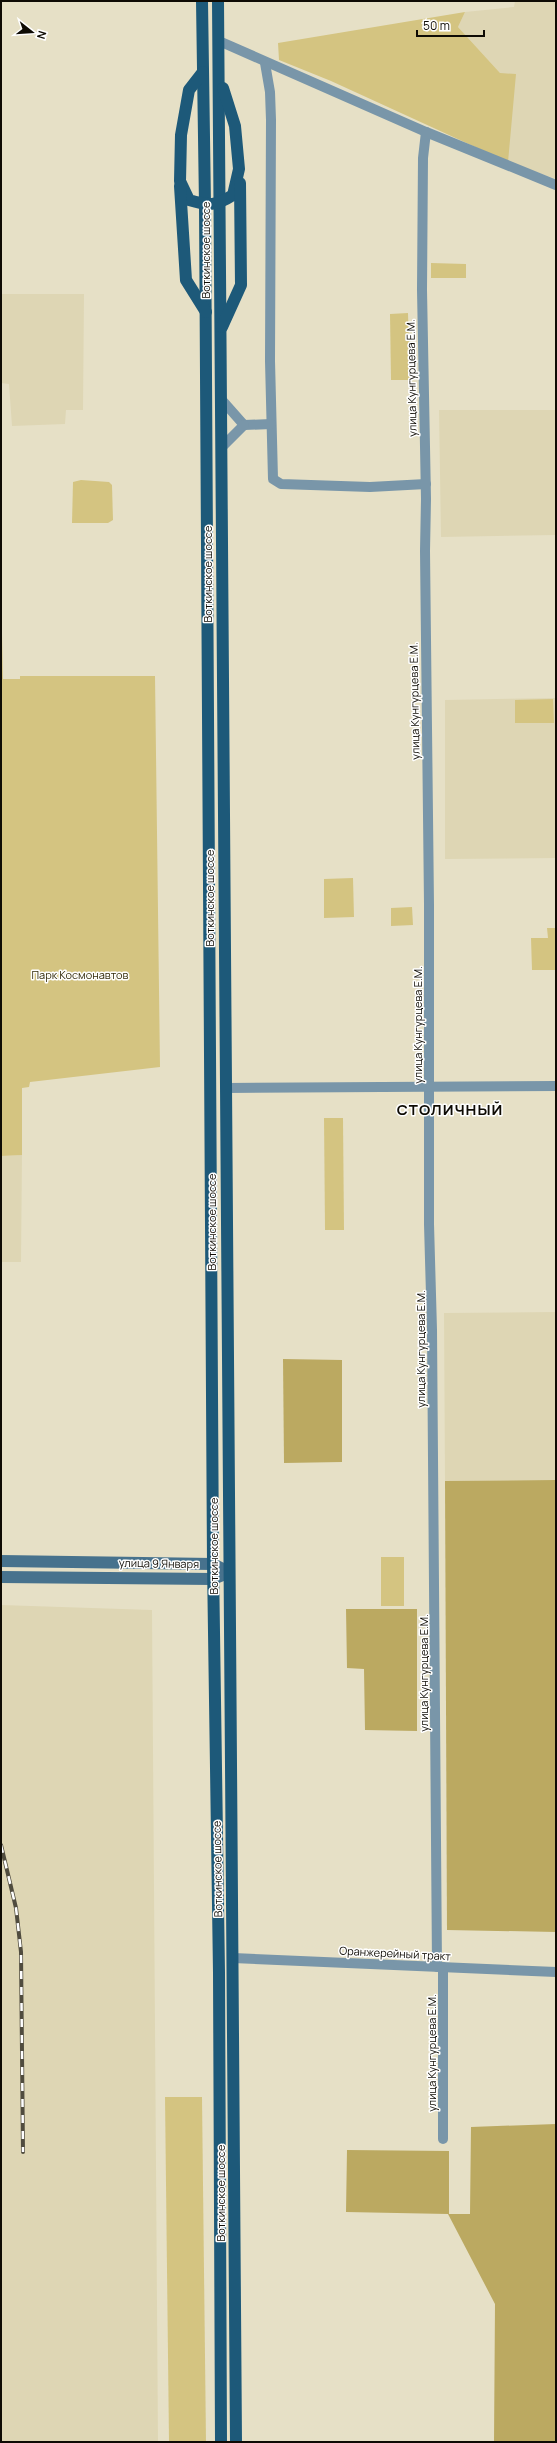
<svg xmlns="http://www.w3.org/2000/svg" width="557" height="2443" viewBox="0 0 557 2443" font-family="Manrope,sans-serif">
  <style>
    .built { fill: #ded6b4 }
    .green { fill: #d4c481 }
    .forest { fill: #bba961 }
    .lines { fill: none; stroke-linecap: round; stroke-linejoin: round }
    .street { stroke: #7996a9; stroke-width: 10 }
    .secondary { stroke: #47728d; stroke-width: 12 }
    .primary { stroke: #1d5979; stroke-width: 12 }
    .rail-casing { stroke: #504c3f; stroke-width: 4 }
    .rail { stroke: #fff; stroke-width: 2.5; stroke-dasharray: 8; stroke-linecap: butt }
    .labels { text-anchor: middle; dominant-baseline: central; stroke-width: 3; stroke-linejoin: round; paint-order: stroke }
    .street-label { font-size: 11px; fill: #0e0b04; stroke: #fff }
    .park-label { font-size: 11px; fill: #342c0b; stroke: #fff }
    .district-label { font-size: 15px; font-weight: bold; letter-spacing: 1px; fill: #0e0b04; stroke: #fff }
  </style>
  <rect width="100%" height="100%" fill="#e6e0c6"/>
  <!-- built -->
  <g class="built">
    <polygon points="515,1 556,1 556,179 508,162 500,73 458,27 465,12 514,7"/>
    <polygon points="1,294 84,294 83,410 66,410 65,424 12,426 9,384 1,383"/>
    <polygon points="439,410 556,410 556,535 441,537"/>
    <polygon points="556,698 556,858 445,859 445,700"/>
    <polygon points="22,1155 21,1262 1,1262 1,1156"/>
    <polygon points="556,1312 556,1480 445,1481 444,1313"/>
    <polygon points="1,1605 152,1610 158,2442 1,2442"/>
  </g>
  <!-- green -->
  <g class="green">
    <polygon points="465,12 458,27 500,73 516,74 508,162 331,81 279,60 278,43"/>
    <polygon points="431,263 466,264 466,278 431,278"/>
    <polygon points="408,313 410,380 391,380 390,314"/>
    <polygon points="81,480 109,482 112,485 113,520 108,523 72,523 73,482"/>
    <polygon points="1,588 3,679 20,679 20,676 155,676 160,1067 30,1082 29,1087 22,1088 22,1155 1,1156"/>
    <polygon points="553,699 554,723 515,723 515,700"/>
    <polygon points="353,878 354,917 324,918 324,879"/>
    <polygon points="412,907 413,925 391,926 391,908"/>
    <polygon points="547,928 556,928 556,970 532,970 531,938 548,938"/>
    <polygon points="324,1118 343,1118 344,1230 325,1230"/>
    <rect x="381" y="1557" width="23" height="49"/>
    <polygon points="165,2097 202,2097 206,2442 169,2442"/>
  </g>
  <!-- forest -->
  <g class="forest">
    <polygon points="283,1359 342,1360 342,1462 284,1463"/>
    <polygon points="556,1480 556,1932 447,1930 445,1481"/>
    <polygon points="346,1609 417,1609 417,1731 365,1730 364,1669 347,1668"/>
    <polygon points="556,2124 556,2442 494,2442 495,2304 448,2214 346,2212 347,2150 449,2151 449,2214 470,2214 471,2127"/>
  </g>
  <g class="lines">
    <!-- street -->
    <g class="street">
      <polyline points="219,41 426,132 556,185"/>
      <polyline points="265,63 270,92 271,120 270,361 273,479 281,484 370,487 426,484"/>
      <polyline points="426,132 423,158 422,290 426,499 425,551 429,904 429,1224 432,1330 437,1967"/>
      <polyline points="221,399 244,425 271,424"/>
      <polyline points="221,448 244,425"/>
      <polyline points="226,1088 556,1086"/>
      <polyline points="233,1958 556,1972"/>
      <polyline points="443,1967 443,2139"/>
    </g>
    <!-- secondary -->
    <g class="secondary">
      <polyline points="1,1561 213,1564 229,1572"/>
      <polyline points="1,1577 213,1579 223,1575"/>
    </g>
    <!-- primary -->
    <g class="primary">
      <polyline points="202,1 205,205 213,1564 219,1972 221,2442"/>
      <polyline points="218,1 236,2442"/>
      <path d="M203,72L189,90L181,135L180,181L189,200C209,206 216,206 233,195L239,169L235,126L223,88"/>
      <polyline points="180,186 186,280 206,312"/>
      <polyline points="222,327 241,285 240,183"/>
    </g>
    <defs>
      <polyline id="rail" points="1,1845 16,1908 21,1952 23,2152"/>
    </defs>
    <!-- rail casing -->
    <use href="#rail" class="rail-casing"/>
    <!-- rail -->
    <use href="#rail" class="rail"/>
  </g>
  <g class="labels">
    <!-- street labels -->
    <g class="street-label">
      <text transform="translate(205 250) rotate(-90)">Воткинское шоссе</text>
      <text transform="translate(411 378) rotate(-91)">улица Кунгурцева Е.М.</text>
      <text transform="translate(207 574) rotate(-90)">Воткинское шоссе</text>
      <text transform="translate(414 701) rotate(-91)">улица Кунгурцева Е.М.</text>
      <text transform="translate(209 898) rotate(-90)">Воткинское шоссе</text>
      <text transform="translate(417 1025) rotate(-90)">улица Кунгурцева Е.М.</text>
      <text transform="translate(211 1222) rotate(-90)">Воткинское шоссе</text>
      <text transform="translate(420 1349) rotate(-90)">улица Кунгурцева Е.М.</text>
      <text transform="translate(213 1546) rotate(-90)">Воткинское шоссе</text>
      <text transform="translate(159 1563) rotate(1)">улица 9 Января</text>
      <text transform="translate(423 1673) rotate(-90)">улица Кунгурцева Е.М.</text>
      <text transform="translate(217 1869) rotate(-91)">Воткинское шоссе</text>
      <text transform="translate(395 1953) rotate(3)">Оранжерейный тракт</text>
      <text transform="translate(431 2053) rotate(-90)">улица Кунгурцева Е.М.</text>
      <text transform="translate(220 2193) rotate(-90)">Воткинское шоссе</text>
    </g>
    <!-- park labels -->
    <g class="park-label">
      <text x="80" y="974">Парк Космонавтов</text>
    </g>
    <!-- district labels -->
    <g class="district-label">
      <text x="450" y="1109">СТОЛИЧНЫЙ</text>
    </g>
  </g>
  <!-- border -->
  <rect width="557" height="2443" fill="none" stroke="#0e0b04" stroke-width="4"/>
  <!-- north arrow -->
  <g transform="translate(32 32) rotate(107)" stroke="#ffffff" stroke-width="3" paint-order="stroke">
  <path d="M0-3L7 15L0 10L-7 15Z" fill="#0e0b04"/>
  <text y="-6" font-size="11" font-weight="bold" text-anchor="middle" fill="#0e0b04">N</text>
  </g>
  <!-- scale -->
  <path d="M417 30v6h67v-6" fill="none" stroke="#0e0b04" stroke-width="2"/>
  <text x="423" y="30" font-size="12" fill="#0e0b04" stroke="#ffffff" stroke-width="3" paint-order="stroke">50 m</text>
</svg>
